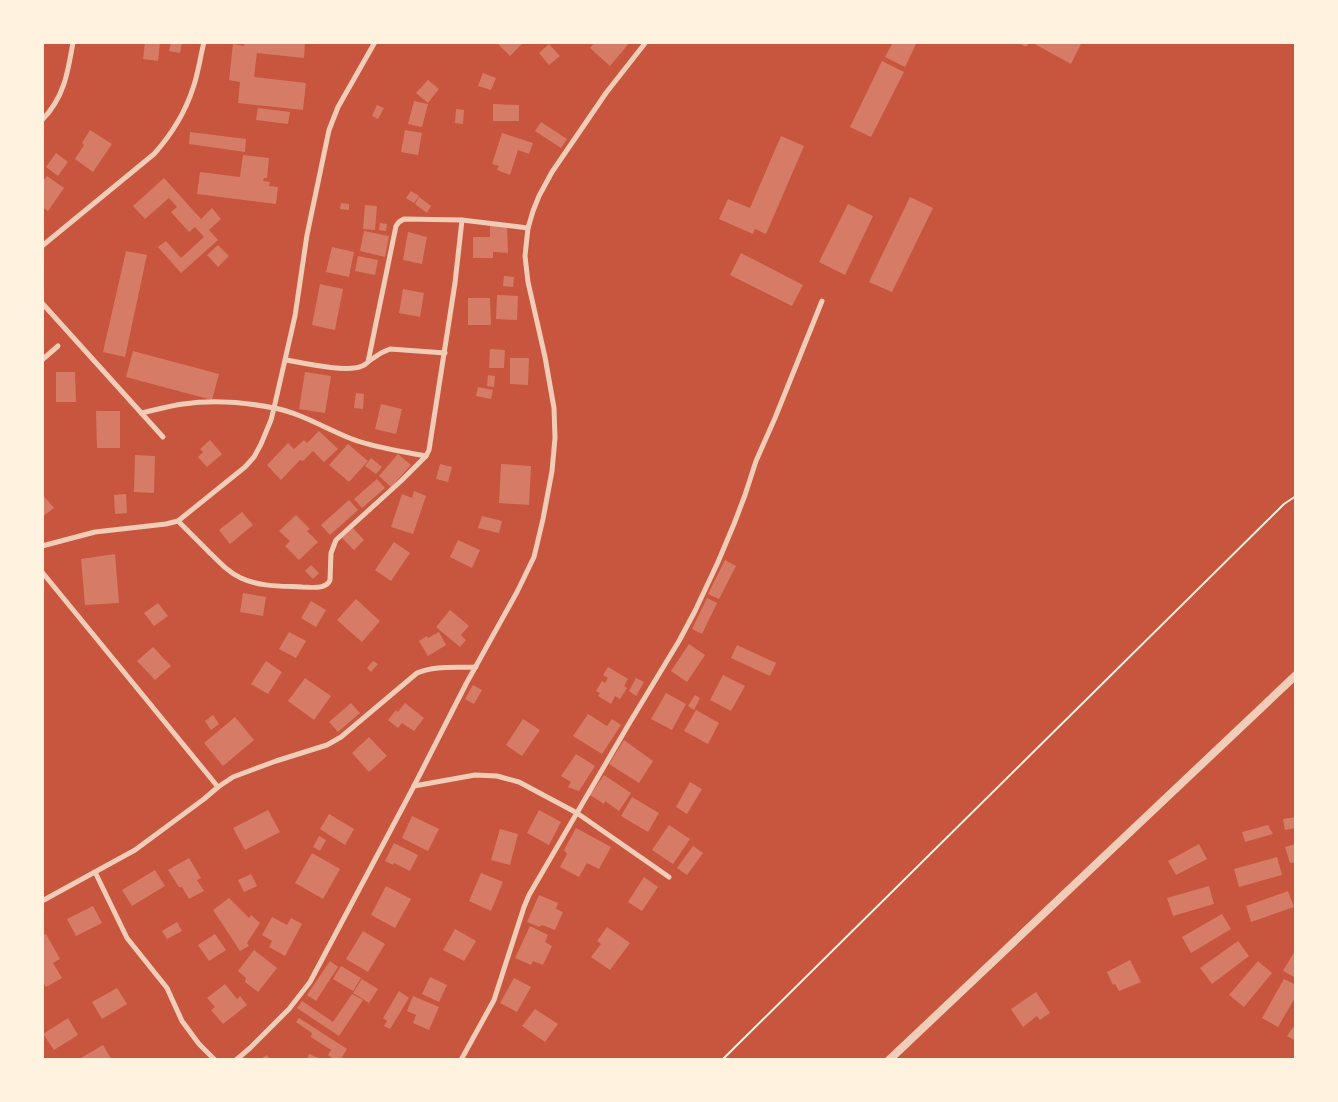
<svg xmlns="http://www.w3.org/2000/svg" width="1338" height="1102" viewBox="0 0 1338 1102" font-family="'PT Sans',sans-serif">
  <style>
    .building { fill: #d67c66 }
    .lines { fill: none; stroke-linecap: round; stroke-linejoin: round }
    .path { stroke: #fff3e0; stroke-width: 2 }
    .minor { stroke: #f1ccb7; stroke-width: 5 }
    .tertiary { stroke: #f1ccb7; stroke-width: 8 }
  </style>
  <rect width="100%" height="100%" fill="#c8553d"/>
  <!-- building -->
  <g class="building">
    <polygon points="145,42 160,42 158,61 143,59"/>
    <polygon points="171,42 182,42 180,53 169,51"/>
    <polygon points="244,42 305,42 304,58 257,53 254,77 306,83 303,110 238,103 240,82 229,80 233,44 244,46"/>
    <polygon points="499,42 524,42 510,56 498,44"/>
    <polygon points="595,42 630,42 610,66 590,48"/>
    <polygon points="893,42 917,42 905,67 885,57"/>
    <polygon points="1017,42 1030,42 1027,46 1024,46"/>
    <polygon points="1031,42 1079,42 1081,44 1071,64"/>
    <polygon points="549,44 560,56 549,65 539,53"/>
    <polygon points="882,61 904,72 871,137 850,127"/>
    <polygon points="483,73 496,78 491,90 478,86"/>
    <polygon points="428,80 439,89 428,103 416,93"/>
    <polygon points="414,101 428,104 422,127 408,124"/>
    <polygon points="493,104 519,105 519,121 493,121"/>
    <polygon points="377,105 384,108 378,119 372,116"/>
    <polygon points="258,108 290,112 288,124 256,120"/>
    <polygon points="456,109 464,110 463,124 455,123"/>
    <polygon points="541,122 567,139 561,148 535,131"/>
    <polygon points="90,130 112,144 93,172 75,159 84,145 82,143"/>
    <polygon points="405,130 422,133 418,155 401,152"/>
    <polygon points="190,132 246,139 245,152 189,144"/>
    <polygon points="502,133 533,143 529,154 518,150 510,175 497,170 499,166 492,164"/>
    <polygon points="781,136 804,146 766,234 755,229 753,234 719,219 728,199 750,208"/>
    <polygon points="56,153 68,162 58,176 46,167"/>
    <polygon points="243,155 269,158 267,178 264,178 263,181 270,182 269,186 278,187 276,204 197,194 200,172 240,177"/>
    <polygon points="47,176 64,188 48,211 42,207 42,182"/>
    <polygon points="164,178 201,219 212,208 221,219 209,230 218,240 181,273 158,247 166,241 181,258 204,237 195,227 189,232 171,212 177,207 169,198 145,219 133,206"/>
    <polygon points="411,191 419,196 414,203 406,198"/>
    <polygon points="419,197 431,206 427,213 415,204"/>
    <polygon points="910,197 933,208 892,292 869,282"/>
    <polygon points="341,203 349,204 349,210 340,209"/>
    <polygon points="848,204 873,216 845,275 819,262"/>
    <polygon points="365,205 377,206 375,230 363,229"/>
    <polygon points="380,223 387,224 386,231 379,230"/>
    <polygon points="490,226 507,226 508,253 493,252 493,258 473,258 473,237 490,237"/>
    <polygon points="364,231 389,236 385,257 360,251"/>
    <polygon points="408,232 427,237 422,264 403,260"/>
    <polygon points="218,245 229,256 218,267 207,255"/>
    <polygon points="332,247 354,252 349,277 326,272"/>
    <polygon points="126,251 147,255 125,357 103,352"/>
    <polygon points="741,253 803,285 792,306 730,275"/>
    <polygon points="358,256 378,260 375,275 355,271"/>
    <polygon points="504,276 514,277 513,287 503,286"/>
    <polygon points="320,284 343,289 335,330 312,325"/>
    <polygon points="403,289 424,293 420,317 399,313"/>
    <polygon points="497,295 518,296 517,320 496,319"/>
    <polygon points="468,298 490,298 491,325 468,325"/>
    <polygon points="490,349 505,350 504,368 489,368"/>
    <polygon points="133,351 219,374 212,400 126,377"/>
    <polygon points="510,358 529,358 528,385 510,384"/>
    <polygon points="56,372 75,372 76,402 56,402"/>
    <polygon points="305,372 331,376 325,413 299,409"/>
    <polygon points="488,375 495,376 494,387 487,386"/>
    <polygon points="478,387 493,390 491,399 476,396"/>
    <polygon points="356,393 364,394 363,409 354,408"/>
    <polygon points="381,404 402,409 396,434 375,429"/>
    <polygon points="96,411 120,411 120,448 97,448"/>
    <polygon points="319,431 338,449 324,462 313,451 303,461 300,460 281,480 267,465 288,443 294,449 304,440 307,443"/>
    <polygon points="210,440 222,454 207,467 198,457 203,452 200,449"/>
    <polygon points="348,444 368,461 349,482 329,465"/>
    <polygon points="398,454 411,465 391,487 379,476"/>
    <polygon points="135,455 155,456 154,493 134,492"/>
    <polygon points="371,458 382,467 376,474 365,466"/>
    <polygon points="440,464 452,467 448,482 436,479"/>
    <polygon points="501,464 531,466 529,505 499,503"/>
    <polygon points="377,479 385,488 362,508 354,499"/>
    <polygon points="414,491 426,496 413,534 391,527 402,494 412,498"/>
    <polygon points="42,494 54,508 42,517"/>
    <polygon points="126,494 127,513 115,514 114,495"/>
    <polygon points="349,500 358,510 330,535 321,525"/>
    <polygon points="242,512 253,525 230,544 219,530"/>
    <polygon points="296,515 310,529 307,531 318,542 299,560 285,546 290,541 279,531"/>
    <polygon points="482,516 502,521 499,533 478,528"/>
    <polygon points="353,528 364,540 354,550 342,538"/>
    <polygon points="458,540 480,550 472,568 450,557"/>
    <polygon points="394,542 410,553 391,581 375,570"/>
    <polygon points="115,554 119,603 85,605 81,559"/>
    <polygon points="725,560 736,566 719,599 708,594"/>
    <polygon points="311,565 319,573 313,579 305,571"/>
    <polygon points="243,593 266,597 263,616 240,612"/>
    <polygon points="707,598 717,603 702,634 692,629"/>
    <polygon points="356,599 380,621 362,642 337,620"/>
    <polygon points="311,601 326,610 316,627 301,618"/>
    <polygon points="158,603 168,616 154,626 144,613"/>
    <polygon points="450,610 469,626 461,635 466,640 460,647 436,627"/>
    <polygon points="289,632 306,641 296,658 279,649"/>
    <polygon points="439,632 446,645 428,656 419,641 427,636 428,638"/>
    <polygon points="689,644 705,655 687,682 671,671"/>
    <polygon points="737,645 776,663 770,676 731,658"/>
    <polygon points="153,647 171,666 155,680 137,661"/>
    <polygon points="266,661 282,672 268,694 251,684"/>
    <polygon points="373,661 378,664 371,672 367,668"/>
    <polygon points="608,667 628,679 624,686 627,688 620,699 615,696 611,704 598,696 600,693 596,691 602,681 605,683 608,678 603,675"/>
    <polygon points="723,675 745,686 731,711 710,700"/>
    <polygon points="305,678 331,696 314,720 288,701"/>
    <polygon points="636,678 644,682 636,696 629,691"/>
    <polygon points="473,685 482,690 474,704 465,699"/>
    <polygon points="666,693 686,704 672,730 651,719"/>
    <polygon points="695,695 700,698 694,710 688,706"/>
    <polygon points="351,703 360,713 338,732 329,722"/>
    <polygon points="405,703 424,718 414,731 402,723 398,728 388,720 396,710 398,712"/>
    <polygon points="696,710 719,723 708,744 684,731"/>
    <polygon points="588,714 607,726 612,719 621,725 602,754 573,736"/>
    <polygon points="213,715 219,724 211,730 205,721"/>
    <polygon points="235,717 254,740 223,766 204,743"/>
    <polygon points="523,719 540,730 522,756 506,745"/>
    <polygon points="369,737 387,756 369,772 352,753"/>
    <polygon points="624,740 653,761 639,783 609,764"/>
    <polygon points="576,754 595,766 579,791 568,787 571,782 561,776"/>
    <polygon points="604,775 631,793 619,811 605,801 604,804 590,795"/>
    <polygon points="690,782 702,789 687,814 676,807"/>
    <polygon points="632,797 659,813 648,832 621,816"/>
    <polygon points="268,810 280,832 245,850 233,828"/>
    <polygon points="539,810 561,822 549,845 527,833"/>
    <polygon points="329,814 354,829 345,845 320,829"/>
    <polygon points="412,816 439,829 428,851 402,838"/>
    <polygon points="1296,817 1296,828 1285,830 1283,819"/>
    <polygon points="669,825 690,839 673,864 652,850"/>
    <polygon points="1268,825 1273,834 1245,842 1242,832"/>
    <polygon points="576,828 611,847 599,869 587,863 579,877 560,867 567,854 564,850"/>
    <polygon points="500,829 518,834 510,865 491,860"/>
    <polygon points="319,836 326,840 320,851 313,847"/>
    <polygon points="394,843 418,855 410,871 394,863 393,865 385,861"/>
    <polygon points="1199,844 1207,859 1176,875 1168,861"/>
    <polygon points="1296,844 1296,862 1290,863 1285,847"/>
    <polygon points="693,846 703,853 687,875 677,868"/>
    <polygon points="312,853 340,869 323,899 295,883"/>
    <polygon points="1277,857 1282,875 1239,887 1234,869"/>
    <polygon points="189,858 201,878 197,880 204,891 189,899 182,887 179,887 168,870"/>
    <polygon points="155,870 165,886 132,906 122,890"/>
    <polygon points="481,873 503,882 491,911 469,901"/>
    <polygon points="251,874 257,886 244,892 238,880"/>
    <polygon points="644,877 658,887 642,911 628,902"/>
    <polygon points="386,886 411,899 395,928 371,915"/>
    <polygon points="1209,886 1214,904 1173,916 1167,898"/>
    <polygon points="1288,891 1294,907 1251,922 1246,906"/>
    <polygon points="539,895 558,903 556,909 563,912 555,930 542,925 539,927 527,922"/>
    <polygon points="229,898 249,918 251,915 260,923 247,943 249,946 240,951 213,910"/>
    <polygon points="93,906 102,923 76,936 67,919"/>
    <polygon points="1222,914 1231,929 1191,953 1182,937"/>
    <polygon points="272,917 287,925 291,918 302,924 285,956 269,947 272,941 262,935"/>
    <polygon points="177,922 182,931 167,939 162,931"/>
    <polygon points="530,926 548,935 545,942 552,946 543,965 533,961 531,965 515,958"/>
    <polygon points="607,927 630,943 610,970 591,957 601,944 597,941"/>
    <polygon points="455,929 476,941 464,961 443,950"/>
    <polygon points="363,931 385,944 368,972 346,959"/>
    <polygon points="46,934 60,959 53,963 62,978 46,987 42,981 42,936"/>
    <polygon points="215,934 226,950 209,961 198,945"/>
    <polygon points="1238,941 1249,956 1212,984 1200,968"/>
    <polygon points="1296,949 1296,978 1283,971"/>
    <polygon points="254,950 277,968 258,992 245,982 246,978 238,971"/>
    <polygon points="1130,960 1141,982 1119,991 1115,984 1113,985 1107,972"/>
    <polygon points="330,961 338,967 316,1001 307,995"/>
    <polygon points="1258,961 1272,973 1244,1007 1229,995"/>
    <polygon points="341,966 361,978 353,991 333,979"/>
    <polygon points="430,977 447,985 439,1002 422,994"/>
    <polygon points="514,978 531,987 517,1012 500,1003"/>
    <polygon points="362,979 378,989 369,1003 353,993"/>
    <polygon points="1284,979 1296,985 1296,996 1278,1027 1262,1018"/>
    <polygon points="225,984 237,999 240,996 247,1005 223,1024 211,1010 215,1007 207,998"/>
    <polygon points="117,988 127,1004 102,1019 92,1002"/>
    <polygon points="399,991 409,998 390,1029 384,1026 387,1021 383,1018"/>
    <polygon points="1036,992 1050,1013 1040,1020 1037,1016 1023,1027 1011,1009"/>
    <polygon points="352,994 363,1000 339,1036 297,1008 302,1001 333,1022"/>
    <polygon points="413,996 439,1007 429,1030 413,1023 416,1015 407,1011"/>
    <polygon points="535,1009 558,1024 545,1042 522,1026"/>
    <polygon points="68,1018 78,1035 54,1050 43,1034"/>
    <polygon points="299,1018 347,1049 340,1060 335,1060 328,1055 331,1050 311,1037 312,1033 296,1022"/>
    <polygon points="1296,1023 1296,1041 1287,1036"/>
    <polygon points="103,1045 112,1060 82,1060 81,1058"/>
    <polygon points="309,1054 321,1059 321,1060 307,1060"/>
    <polygon points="267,1055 270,1060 258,1060"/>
  </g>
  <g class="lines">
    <!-- path -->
    <polyline class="path" points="722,1060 1284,504 1296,496"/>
    <!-- minor -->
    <g class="minor">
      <path d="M42,120C64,98 68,72 73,42"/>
      <path d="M42,246L154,154C171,135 185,113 193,88C198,74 200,58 204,42"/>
      <polyline points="42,303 163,437"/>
      <polyline points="42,360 58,346"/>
      <path d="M286,360C303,363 347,373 362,366C363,366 367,363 368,362L396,226L399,222L404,219L462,220L528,228"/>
      <polyline points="369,361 381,353 390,349 445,353"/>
      <path d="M141,413C155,410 169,406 183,404C212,400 244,402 274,408C301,413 326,429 352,439C375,448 402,451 426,456"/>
      <path d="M178,521C188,531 198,541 208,551C218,561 228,572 241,578C259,587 283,586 302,587C311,587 326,590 330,580L331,553L336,540L402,480L426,456L429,450L455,283L462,220"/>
      <polyline points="42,546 95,532 166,524 178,521 245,467 254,457 261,444 271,420 274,408 295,316 307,235 329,130 338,107 375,42"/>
      <polyline points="42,572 218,787"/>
      <polyline points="414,786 466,684 517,592 534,557 543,519 552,471 555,438 554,408 545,357 528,282 525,256 528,228 533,211 539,196 552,172 606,93 646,42"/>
      <polyline points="95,872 127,938 167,988 182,1021 199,1044 215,1060"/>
      <path d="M42,901L135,850L204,799L218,787L233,777L276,761L327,745L341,737L417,673C435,665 457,668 476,667"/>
      <polyline points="236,1060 250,1048 289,1009 310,982 414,786 475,775 497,776 519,782 577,813 669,877"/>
      <polyline points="461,1060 494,1000 524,907 529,895 630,722 679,641 695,611 718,562 734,524 745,495 756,461 775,418 822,301"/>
    </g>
    <!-- tertiary -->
    <polyline class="tertiary" points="889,1060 1296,675"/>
  </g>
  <!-- border -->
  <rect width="1338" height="1102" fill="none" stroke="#fff3e0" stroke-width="88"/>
</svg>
